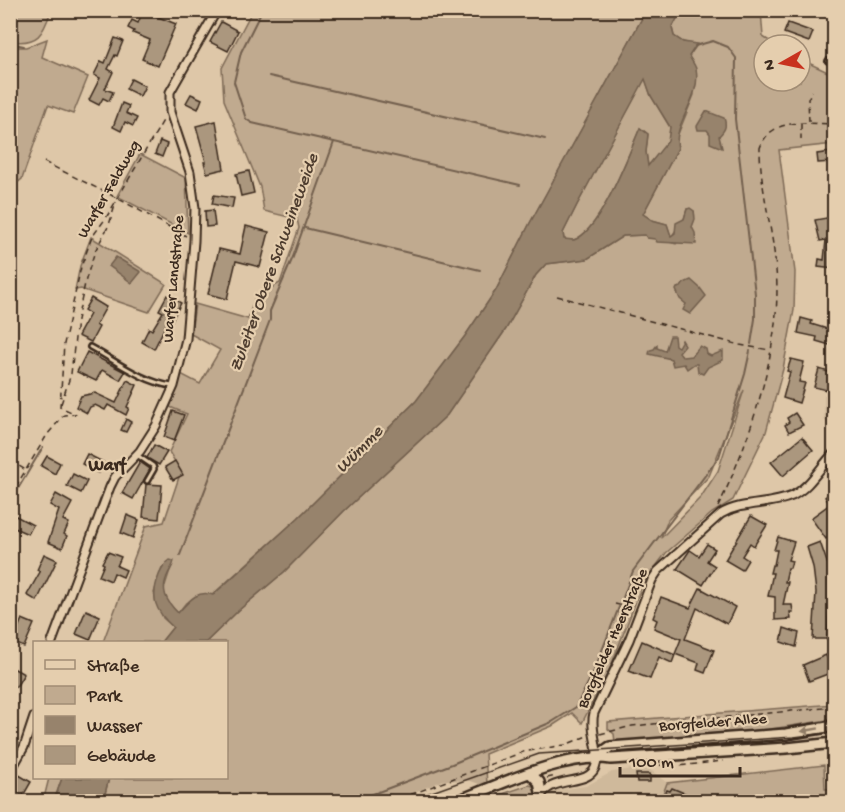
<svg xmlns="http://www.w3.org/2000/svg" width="845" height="812" viewBox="0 0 845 812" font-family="'Gochi Hand',sans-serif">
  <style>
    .built { fill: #cfb99b }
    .green { fill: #c0aa8f; stroke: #7e6a56; stroke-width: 1.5; fill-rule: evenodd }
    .water { fill: #97836c; stroke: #725f4d; stroke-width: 1.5; fill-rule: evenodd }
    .pier { fill: #dec7a8 }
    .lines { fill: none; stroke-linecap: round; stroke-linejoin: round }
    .stream { stroke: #725f4d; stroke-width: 2 }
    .building { fill: #ab977e; stroke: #3b2a1e; stroke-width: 1.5 }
    .service-casing { stroke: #3b2a1e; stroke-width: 8 }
    .minor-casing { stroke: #3b2a1e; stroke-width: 11 }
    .secondary-casing { stroke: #3b2a1e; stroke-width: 14 }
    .path { stroke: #3b2a1e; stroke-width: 1.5; stroke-dasharray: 6 4.5; stroke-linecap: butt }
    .service { stroke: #e5ceae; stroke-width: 3 }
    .minor { stroke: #e5ceae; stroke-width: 7 }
    .secondary { stroke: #e5ceae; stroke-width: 9 }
    .tram { stroke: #3b2a1e; stroke-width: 1.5 }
    .oneway { fill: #907c66 }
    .labels { text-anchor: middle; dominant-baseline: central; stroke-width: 4.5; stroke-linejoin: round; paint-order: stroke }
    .street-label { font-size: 16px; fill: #3b2a1e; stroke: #e5ceae }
    .water-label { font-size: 18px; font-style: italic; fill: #4d3c2e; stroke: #e5ceae }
    .neighbourhood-label { font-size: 18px; font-weight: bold; fill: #3b2a1e; stroke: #e5ceae }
  </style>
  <rect width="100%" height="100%" fill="#dec7a8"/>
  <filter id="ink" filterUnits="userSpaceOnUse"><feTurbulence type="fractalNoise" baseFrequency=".0167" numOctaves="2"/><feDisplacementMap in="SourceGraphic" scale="12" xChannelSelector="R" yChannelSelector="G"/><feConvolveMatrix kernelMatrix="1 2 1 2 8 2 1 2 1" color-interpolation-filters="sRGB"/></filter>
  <g filter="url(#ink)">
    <!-- built -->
    <g class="built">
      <polygon points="834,380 834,435 824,419 824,395 831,395"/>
      <polygon points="647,767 667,783 660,801 632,793 629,801 544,802 552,791 586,786 612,772"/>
    </g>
    <!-- green -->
    <g class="green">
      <path d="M11,10H51V11C43,34 38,45 11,41Z"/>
      <polygon points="252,11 646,11 530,223 496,290 465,336 416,401 298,518 212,595 185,604 178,613 169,604 163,592 170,570 162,568 154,593 163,618 173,627 161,642 103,642 146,526 164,522 181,471 169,452 187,414 170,407 181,374 200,384 220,350 191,334 195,304 248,319 255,297 280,283 299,228 297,219 264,211 260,187 224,100 222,68"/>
      <path d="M681,11H761L763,37L776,45H764V81H800V59L834,75V144L779,150L795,272L794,310L783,369L766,432L733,500L712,513L666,553L643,583L611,666L582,723L572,713L552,726L485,754L488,799L529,785L533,786L536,791L533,801H390L391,795L358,802H103L109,778H226V642H206L239,610L284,572L344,511L447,415L506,329L536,275L546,264L587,259L623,236L645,235L676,244C686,234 697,226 694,211L687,209L684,219L671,237L667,224L652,220L643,214L678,148L676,139L694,95L689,56L697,45L683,42L674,36L672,28ZM744,390L718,471L701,497L661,538L668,520L709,476Z"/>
      <polygon points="47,39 42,57 88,77 73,114 48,105 22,179 11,188 11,47 26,47"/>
      <path d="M645,78L651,96L670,127L669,141L648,166L646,152L648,134L640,128C629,153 600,233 573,240C570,241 567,239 564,239L563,233L577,205Z"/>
      <polygon points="140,154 186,178 188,233 117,196"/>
      <polygon points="91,237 166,284 149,312 81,289 75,290 80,266"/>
      <polygon points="834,704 834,719 759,731 615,742 614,734 608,729 608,722"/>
      <polygon points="824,765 825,789 831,789 834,802 660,802 667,783"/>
      <polygon points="49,778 62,778 54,801 43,802"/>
    </g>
    <!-- water -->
    <g class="water">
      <path d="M646,11H681L672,28L674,36L683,42L697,44L689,56C691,60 695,65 696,69C702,98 672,123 678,148L643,214L652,220L667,224L671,236L675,233L676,223L684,219L687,209L690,208L694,211L695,219L692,227L695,233L696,244L657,242L655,239L647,238L645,235L623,236L587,259L546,264L536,275L506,329L447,415L344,511L284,572L239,610L206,642H161L173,627C155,611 150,598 159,575C162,569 164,564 170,560L174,561C173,567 171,568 168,574C160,590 166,601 178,613C188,602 197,589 213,595L298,518L416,401L465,336L496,290L530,223ZM645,79L651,96L670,127L668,141L648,166L646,152L648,134L640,128C629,153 600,232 574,240C573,240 565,239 564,239L563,233L577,205Z"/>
      <path d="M706,111L724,118C727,126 725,130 719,136L722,148L710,143V134L707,130H698L697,126Z"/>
      <polygon points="116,257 141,272 132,283 109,266"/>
      <polygon points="691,280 700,288 706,296 690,314 683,310 686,304 680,299 676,290 677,288 681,287 684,283"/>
      <polygon points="670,336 674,336 675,345 678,347 682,340 685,345 679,352 683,357 691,356 700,346 706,349 707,354 711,356 723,351 723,360 708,367 703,374 698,372 697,364 694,364 687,369 684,364 673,366 671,359 649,354 650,350 654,349 657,345 657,348 665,351"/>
      <polygon points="62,778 109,778 103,801 54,801"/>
    </g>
    <!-- pier -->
    <polygon class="pier" points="444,780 471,781 482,785 488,798 480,802 390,802"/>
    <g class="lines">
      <!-- stream -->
      <g class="stream">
        <polyline points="262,10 241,52 234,82 246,119 252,123 520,185"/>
        <polyline points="10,43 24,46"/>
        <polyline points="695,46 713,41 728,47 736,58 735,119 755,294 755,319 751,344"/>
        <polyline points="269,76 545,139"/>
        <polyline points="305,228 480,270"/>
        <polyline points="10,502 43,447"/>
        <polyline points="180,555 270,320 270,311 293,257 334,142"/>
        <polyline points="621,603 633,571 719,457 745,374 750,351"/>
        <polyline points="352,802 452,764 552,722 576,707 594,671 619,607"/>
      </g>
    </g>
    <!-- building -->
    <g class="building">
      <polygon points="143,11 176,24 158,66 142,59 150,40 133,33 134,31 128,28 132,20 138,23"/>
      <polygon points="221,22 238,31 228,51 210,42"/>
      <polygon points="788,23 813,32 809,42 784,33"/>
      <polygon points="115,38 123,41 117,56 115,55 108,69 113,72 105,89 113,92 109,101 103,98 99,105 89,100 100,78 94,75 101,61 105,63"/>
      <polygon points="131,79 145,86 140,96 126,89"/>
      <polygon points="191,94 202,99 198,109 186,103"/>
      <polygon points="122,103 129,106 126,113 137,118 133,126 125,122 121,131 113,127"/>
      <polygon points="216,121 224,169 207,173 204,162 206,162 196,126"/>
      <polygon points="160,141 167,144 162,157 155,154"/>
      <polygon points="831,152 832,162 818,163 817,154"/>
      <polygon points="249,171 254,193 241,196 236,174"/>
      <polygon points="214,195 234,198 232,208 212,204"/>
      <polygon points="213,210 215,226 206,227 205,211"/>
      <polygon points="832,217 834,230 834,269 818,267 819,259 824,260 826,240 820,241 815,220"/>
      <polygon points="246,226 269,232 260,267 236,261 227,299 208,294 219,249 240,254"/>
      <polygon points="167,295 181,303 172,320 169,326 166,325 154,349 142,342 149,328 152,330 163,312 159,310"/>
      <polygon points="91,298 106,307 96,325 99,327 91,342 78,336 90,314 84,310"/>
      <polygon points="801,318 812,321 811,324 834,331 833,346 816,341 817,337 798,333"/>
      <polygon points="87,352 125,372 120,380 102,370 96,381 77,372"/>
      <polygon points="791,359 804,362 799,382 805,383 799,403 783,398 790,372 787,371"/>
      <polygon points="819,369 832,373 827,390 814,387"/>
      <polygon points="127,380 137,385 127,407 129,408 126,415 108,405 105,410 95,405 90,407 87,413 76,407 81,396 95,393 116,403"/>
      <polygon points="173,411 184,415 174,441 164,437"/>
      <polygon points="795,413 803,425 789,432 785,425 789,422 787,418"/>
      <polygon points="126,419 131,422 126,432 121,430"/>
      <polygon points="802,437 813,450 783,476 771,462"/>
      <polygon points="154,445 167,452 159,465 147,458"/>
      <polygon points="87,454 103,462 98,473 82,464"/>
      <polygon points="47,456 60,463 55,474 41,466"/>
      <polygon points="175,461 183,475 173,480 165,467"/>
      <polygon points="140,462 150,469 133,499 122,493"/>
      <polygon points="73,474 87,481 81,493 67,486"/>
      <polygon points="146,484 162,485 159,519 143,517"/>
      <polygon points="834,490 834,534 826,539 811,518 830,504 825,497"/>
      <polygon points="56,494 72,503 63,520 69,523 64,534 67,536 62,548 48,542 59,510 50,505"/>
      <polygon points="14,515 33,525 28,534 10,526"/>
      <polygon points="127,515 139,520 133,538 121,533"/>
      <polygon points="751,516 767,525 754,546 750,543 742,556 748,560 742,570 725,560"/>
      <polygon points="778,537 794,542 788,560 792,561 790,568 788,568 785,582 788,582 783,605 792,605 793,612 790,612 791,619 775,620 775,597 768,596 773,573 770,573 772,565 774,565 777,550 774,550"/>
      <polygon points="820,542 828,565 830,591 827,639 813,639 816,592 813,567 807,547"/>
      <polygon points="707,544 715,549 707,561 715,566 703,585 677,569 690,550 699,556"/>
      <polygon points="108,552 121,557 117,566 126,570 123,577 114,573 111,581 99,576 104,564 102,563"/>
      <polygon points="44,554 57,560 37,601 27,595 40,572 37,570"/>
      <polygon points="700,588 735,607 727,624 697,608 685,639 714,650 705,673 697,670 699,663 675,654 681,639 654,628 657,620 653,618 661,597 690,608"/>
      <polygon points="86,610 100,616 90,640 76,634"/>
      <polygon points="22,619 34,624 24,647 12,642"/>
      <polygon points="784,628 799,633 796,647 781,642"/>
      <polygon points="642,641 675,655 672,663 659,657 650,679 629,671"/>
      <polygon points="826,655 833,672 809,681 803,665"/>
      <polygon points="13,668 24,674 16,687 10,684 10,672"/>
      <polygon points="636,774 650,774 650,782 637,782"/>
      <polygon points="19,775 31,782 20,801 10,801 14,791 11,789"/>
      <polygon points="672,788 689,795 686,801 662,801 667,790 670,791"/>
    </g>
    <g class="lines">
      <defs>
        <g id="service">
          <polyline points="828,61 834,64"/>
          <path d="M90,347C116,361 143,382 172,386"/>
          <polyline points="137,455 153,466 154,469 147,481"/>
        </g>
        <g id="minor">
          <polyline points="52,642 110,487 115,477 140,451 156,426 174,386 186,339 194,241 195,208 190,172 170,112 170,92 217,10"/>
          <polyline points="10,772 24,747 34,717"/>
          <path d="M538,802C548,773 586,788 595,768C602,751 589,731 594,713L629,640L652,580L658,571L721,514C743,501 769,506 792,496C810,487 820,467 834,453"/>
        </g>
        <g id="secondary">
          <polyline points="596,757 610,747 786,734 834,726"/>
          <polyline points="530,773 539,782 541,792"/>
          <path d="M455,802C499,785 566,752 611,759L787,748L834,743"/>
        </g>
      </defs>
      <!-- service casing -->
      <use href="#service" class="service-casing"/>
      <!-- minor casing -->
      <use href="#minor" class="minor-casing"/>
      <!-- secondary casing -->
      <use href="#secondary" class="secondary-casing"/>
      <!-- path -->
      <g class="path">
        <polyline points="809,122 808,99 812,91"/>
        <polyline points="801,124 801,139"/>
        <polyline points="44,162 117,198 186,236"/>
        <polyline points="557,296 740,345 770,350"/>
        <polyline points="61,404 71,374 77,320 86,279 95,251 109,225 116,202"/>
        <polyline points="10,461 26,470"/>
        <polyline points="10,496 47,435 64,415 76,414 60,407 64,344 81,267 92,237 106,218 164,119"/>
        <path d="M718,507C750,441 783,343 776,270C773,229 760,189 760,148C771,116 807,124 834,124"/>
        <polyline points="615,604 632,608"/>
        <polyline points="600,734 632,726 834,707"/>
        <polyline points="660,765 670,767 723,761"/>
        <polyline points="547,778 557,776"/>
        <polyline points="391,802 523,752 565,745 587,736"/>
      </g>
      <!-- service -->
      <use href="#service" class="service"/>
      <!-- minor -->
      <use href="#minor" class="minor"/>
      <!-- secondary -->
      <use href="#secondary" class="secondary"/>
      <!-- tram -->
      <polyline class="tram" points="404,802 539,754 794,737 834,732"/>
    </g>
    <!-- one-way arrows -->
    <defs><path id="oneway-solid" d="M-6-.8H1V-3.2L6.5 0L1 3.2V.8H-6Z" transform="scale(1.5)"/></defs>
    <use class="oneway" href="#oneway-solid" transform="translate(810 730) rotate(170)"/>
  </g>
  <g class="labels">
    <!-- street labels -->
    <g class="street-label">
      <text transform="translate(110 190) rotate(-60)">Warfer Feldweg</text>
      <text transform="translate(175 279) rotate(-85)">Warfer Landstraße</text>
      <text transform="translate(614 639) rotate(-66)">Borgfelder Heerstraße</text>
      <text transform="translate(713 724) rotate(-4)">Borgfelder Allee</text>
    </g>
    <!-- water labels -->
    <g class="water-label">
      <text transform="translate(275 263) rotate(-70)">Zuleiter Obere Schweineweide</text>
      <text transform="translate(360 450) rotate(-45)">Wümme</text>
    </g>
    <!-- neighbourhood labels -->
    <g class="neighbourhood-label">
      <text x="107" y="466">Warf</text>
    </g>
  </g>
  <!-- margin -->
  <rect width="845" height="812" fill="none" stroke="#e5ceae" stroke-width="36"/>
  <rect x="18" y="18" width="809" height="776" fill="none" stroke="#3b2a1e" stroke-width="2" filter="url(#ink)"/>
  <!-- legend -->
  <rect x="33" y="641" width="195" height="138" fill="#e5ceae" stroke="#a18c74" stroke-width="1.5"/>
  <rect x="45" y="660" width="30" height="9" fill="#e5ceae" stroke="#a18c74" stroke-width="1.5"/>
  <text x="87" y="671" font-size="18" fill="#3b2a1e">Straße</text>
  <rect x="45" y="686" width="30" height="18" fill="#c0aa8f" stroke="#a18c74" stroke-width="1.5"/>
  <text x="87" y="701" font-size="18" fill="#3b2a1e">Park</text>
  <rect x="45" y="716" width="30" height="18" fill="#97836c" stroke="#a18c74" stroke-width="1.5"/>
  <text x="87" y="731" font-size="18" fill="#3b2a1e">Wasser</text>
  <rect x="45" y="746" width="30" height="18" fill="#ab977e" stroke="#a18c74" stroke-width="1.5"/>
  <text x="87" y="761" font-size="18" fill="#3b2a1e">Gebäude</text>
  <!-- north arrow -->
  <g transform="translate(782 63) rotate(261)"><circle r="28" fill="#e5ceae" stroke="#a18c74" stroke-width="1.5"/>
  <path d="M0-4.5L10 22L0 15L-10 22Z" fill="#c8321e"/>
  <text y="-9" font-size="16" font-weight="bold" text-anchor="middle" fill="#3b2a1e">N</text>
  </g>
  <!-- scale -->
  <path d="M620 767v9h120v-9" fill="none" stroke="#3b2a1e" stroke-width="3"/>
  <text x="629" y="767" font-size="18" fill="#3b2a1e" stroke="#e5ceae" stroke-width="4.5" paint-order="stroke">100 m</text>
</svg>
